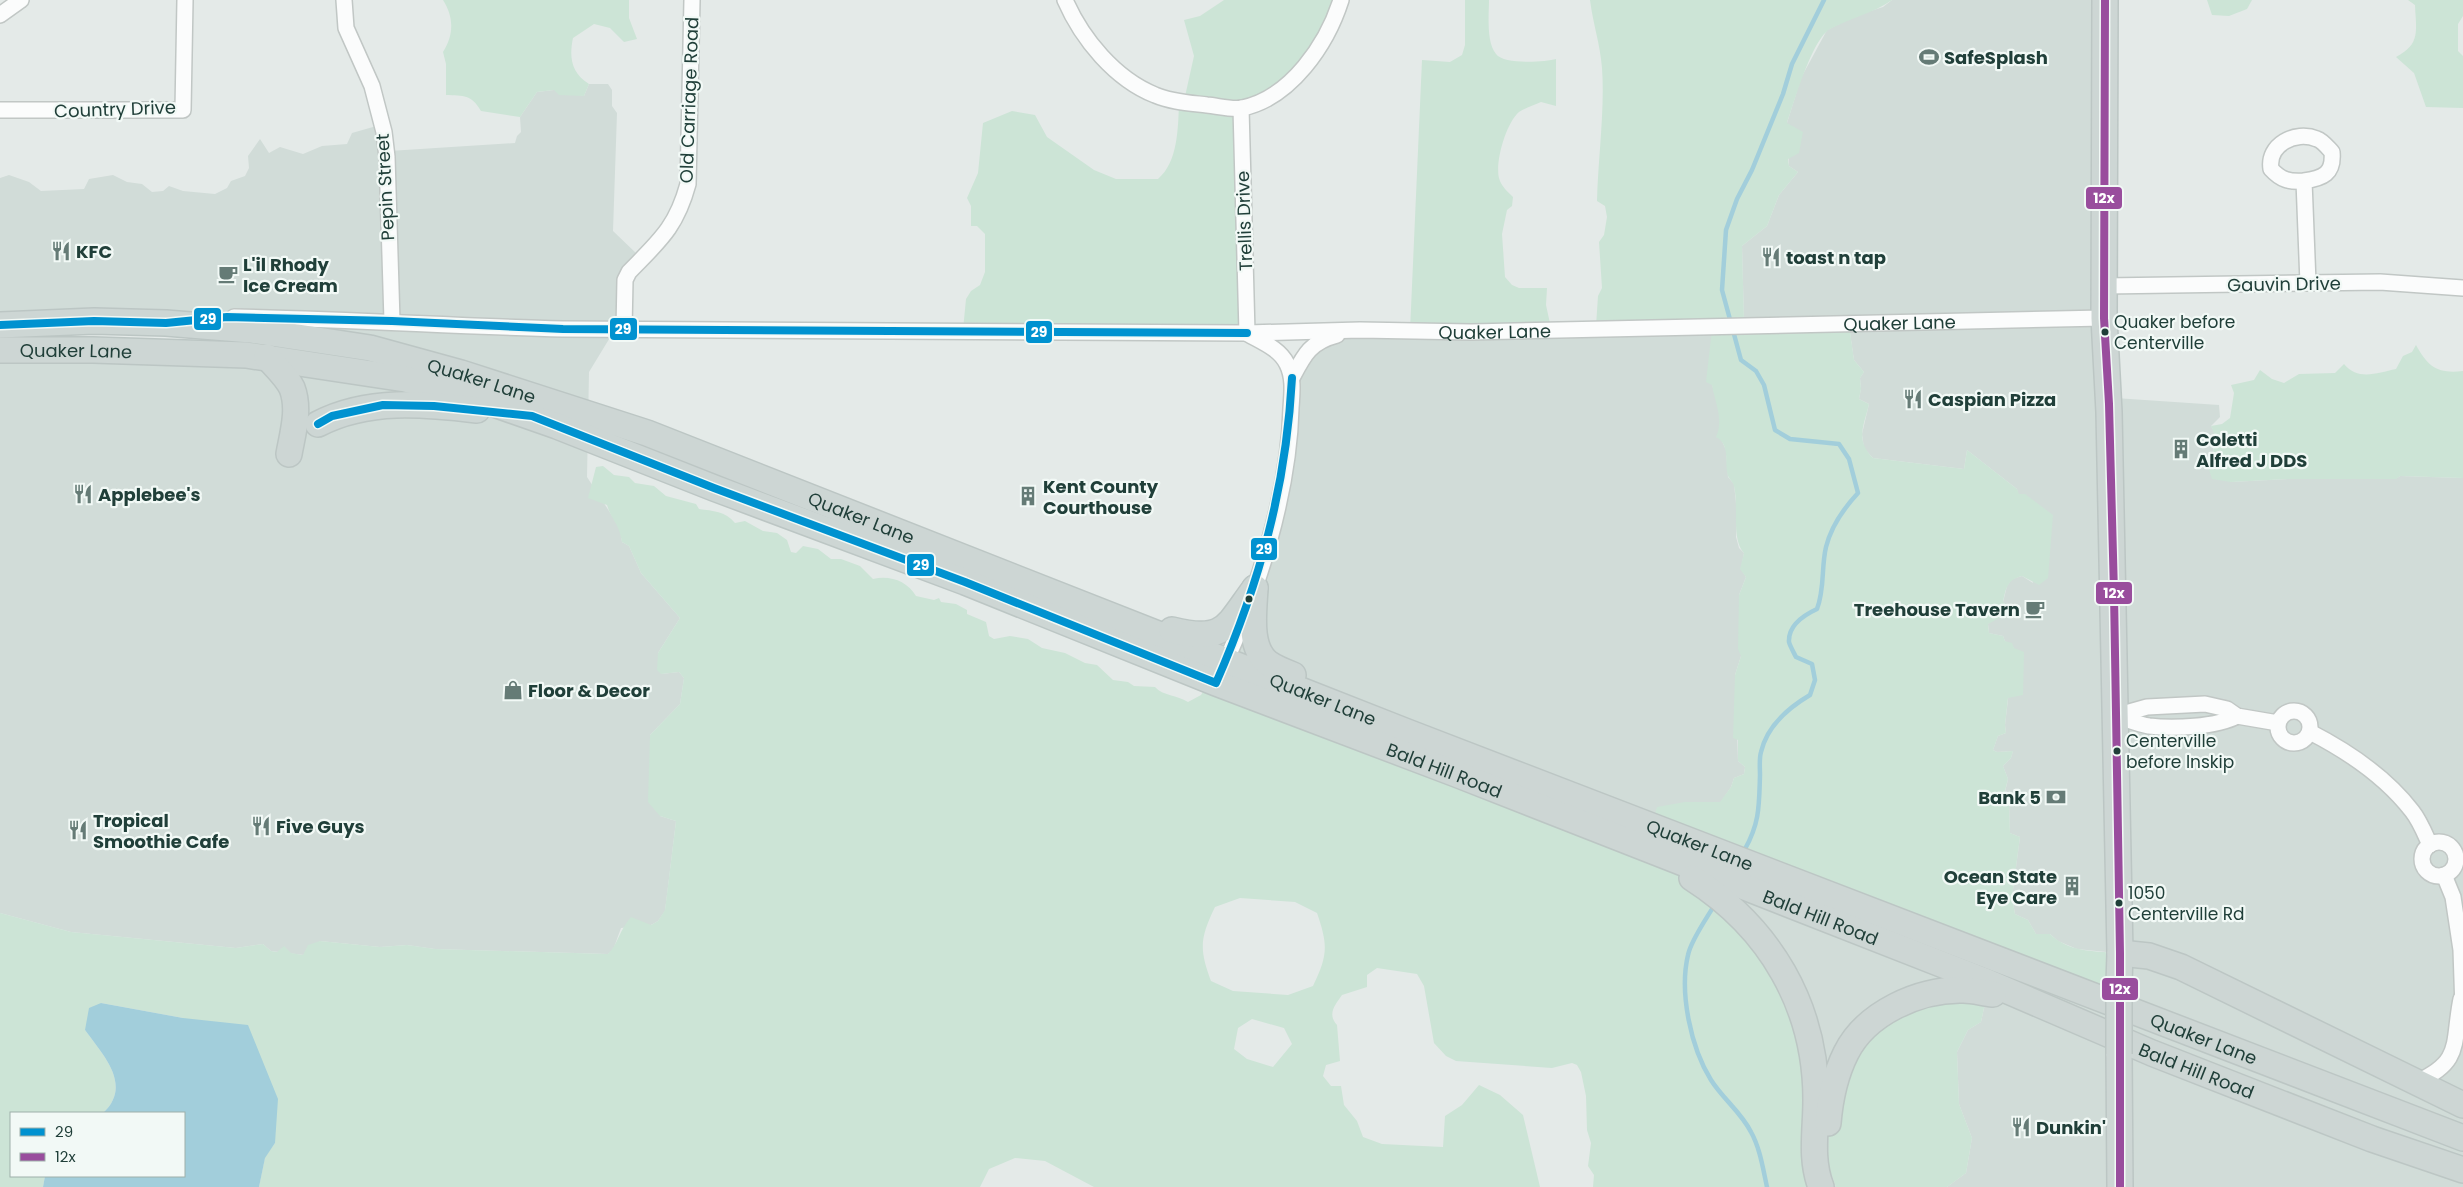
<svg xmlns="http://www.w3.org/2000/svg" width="2463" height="1187" viewBox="0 0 2463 1187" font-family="Poppins,sans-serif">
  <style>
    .built { fill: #d1dcd8 }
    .green { fill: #cce4d6; fill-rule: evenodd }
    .water { fill: #a2cedb }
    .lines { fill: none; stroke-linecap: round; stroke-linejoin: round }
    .stream { stroke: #a2cedb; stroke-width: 4.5 }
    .minor-casing { stroke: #c1c7c5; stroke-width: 18 }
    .primary-casing { stroke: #bcc6c4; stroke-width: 28 }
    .minor { stroke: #fbfcfc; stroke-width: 15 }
    .primary { stroke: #cdd6d4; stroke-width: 25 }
    .primary-bridge-casing { stroke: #bcc6c4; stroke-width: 28; stroke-linecap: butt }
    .primary-bridge { stroke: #cdd6d4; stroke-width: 25 }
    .bus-1-casing { stroke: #f2f9f6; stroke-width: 11 }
    .bus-2-casing { stroke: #f2f9f6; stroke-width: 11 }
    .bus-1 { stroke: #0092d0; stroke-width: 8 }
    .bus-2 { stroke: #994d9d; stroke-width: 8 }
    .bus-dot { fill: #203f39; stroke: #f2f9f6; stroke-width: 2 }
    .labels { text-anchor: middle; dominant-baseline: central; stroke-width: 4.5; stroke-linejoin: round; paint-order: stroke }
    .bus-label { font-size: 17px; fill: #203f39; stroke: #f2f9f6; text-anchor: start }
    .poi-label { font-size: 18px; font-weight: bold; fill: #203f39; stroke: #f2f9f6; text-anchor: start }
    .street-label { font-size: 18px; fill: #203f39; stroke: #f2f9f6 }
    .line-badge { stroke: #f2f9f6; stroke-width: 2 }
    .badge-label { font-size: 14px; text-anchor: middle; font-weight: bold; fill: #fff }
  </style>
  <rect width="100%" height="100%" fill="#e4eae8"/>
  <!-- built -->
  <g class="built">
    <polygon points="1892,0 2109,0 2115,398 2219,405 2220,417 2211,426 2214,431 2213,457 2207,460 2231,482 2288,479 2395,479 2400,476 2463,478 2463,1187 1947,1187 1966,1173 1972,1138 1959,1104 1957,1052 1968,1030 1981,1022 1987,994 1828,1165 1836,1187 1822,1187 1231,686 1250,597 1274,525 1294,373 1307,352 1335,338 1712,329 1712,385 1719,406 1721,439 1726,450 1728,477 1734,484 1737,513 1736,537 1739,548 1744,553 1741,569 1746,577 1739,595 1741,656 1735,675 1738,761 1745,767 1744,774 1734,778 1731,787 1721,802 1685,802 2117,1004 2116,953 2077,949 2058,941 2050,934 2036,934 2028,920 2015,914 2012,897 2020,837 2010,833 2009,803 2004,796 2008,779 2003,766 2011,758 2013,751 1997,752 1993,750 1998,736 2006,733 2005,725 2014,648 2005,641 2003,636 1989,633 1988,624 2003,602 2007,586 2012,579 2022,576 2033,583 2017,489 1967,450 1964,469 1873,458 1864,448 1862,434 1869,404 1859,399 1861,389 1860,378 1864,372 1854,360 1849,325 1744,321 1742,246 1767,226 1779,195 1798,172 1789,166 1787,123 1801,78 1827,30 1855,16 1883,7"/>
    <polygon points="589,84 608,84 612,90 612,106 617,113 613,231 637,254 631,261 626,325 614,331 589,372 587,477 620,528 622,542 629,546 641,573 680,618 658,653 661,674 679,672 684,678 680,704 650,735 660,816 676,821 665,911 658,921 651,925 621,928 613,950 608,954 435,949 407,945 380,947 320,941 304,955 271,951 263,944 236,948 71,932 0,913 0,351 362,359 332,341 0,325 0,178 9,175 29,182 41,191 84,189 89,179 113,175 127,182 142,184 152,192 163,191 169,186 183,191 215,194 227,188 231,181 245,176 249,168 248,156 260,139 269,153 280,147 303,154 322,146 347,144 352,133 380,125 389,151 515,143 517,136 521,132 520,117 537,92 554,90 584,96"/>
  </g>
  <!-- green -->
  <g class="green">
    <path d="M443,0H629V18L637,39L624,42L610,28L594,24L573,38C569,57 571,73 589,84L584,96L559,95L554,90L537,92L520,117L481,111C471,94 464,96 446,95V64L443,52C454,35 454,17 443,0Z"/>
    <path d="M1224,0H1343L1293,82L1245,108L1248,332L963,330L966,299L971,291L980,285L985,272V234L977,226H971V206L967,198L978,173L983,123L1012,111L1035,115L1047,137L1094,170L1116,179H1158C1178,162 1178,128 1179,104L1184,101L1194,56L1184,20L1200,16Z"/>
    <path d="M1465,0H1489C1489,14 1486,42 1496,54C1504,65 1545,62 1556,59V106L1541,102C1534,105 1525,108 1519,112C1506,123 1495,162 1499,178C1501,186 1508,192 1513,197L1512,206L1507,210L1502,234L1505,277L1512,285L1519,288H1547L1546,305L1551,328L1410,331L1422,60L1450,62L1462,55L1465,45Z"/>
    <path d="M1590,0H1892C1874,13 1850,18 1830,29C1812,39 1794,103 1787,123L1803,132L1799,153L1788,159L1789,166L1798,172L1779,195L1767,226L1742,246L1744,320L1849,325L1854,360L1864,372L1860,378L1861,389L1859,399L1869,404C1864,426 1855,440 1873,458L1964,469L1967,450L2017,489L2019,494H2025L2053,515L2048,578L2039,585L2022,576C2007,580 2006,588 2003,602L2011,607V612L1988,624L1989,633L2003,636L2005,641L2012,643L2014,648L2024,652L2023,695L2008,698L2005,725L2006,733L1998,736L1993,750L1997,752L2013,751L2011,758L2003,766L2008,779L2004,795L2009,803L2010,833L2020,837L2012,897L2015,914L2028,920L2036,934H2050C2069,952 2092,951 2116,953L2118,997L1652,823L1657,807L1685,802H1720L1731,787L1734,778L1744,774L1745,767L1738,761V740L1733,738L1735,675L1741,656L1738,649L1739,595L1746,577L1740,569L1744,553C1731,539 1739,506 1734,486C1733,482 1730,480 1728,476C1724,463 1731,445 1716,437C1724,419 1715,403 1712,385L1706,382L1712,329L1596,326L1598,296L1602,288L1599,242L1604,235L1607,217L1605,206L1597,201C1598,159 1605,109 1602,68C1600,43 1593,24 1590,0Z"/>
    <polygon points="2207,0 2252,0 2247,9 2229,16 2212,15"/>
    <path d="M2408,0H2463V16L2458,24V51L2463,56V108L2426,107L2414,73L2396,57C2421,44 2416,31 2415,5Z"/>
    <path d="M2416,345C2428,367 2438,374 2463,371V478L2400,476L2396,479H2288L2231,482L2212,479L2206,460L2212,457C2214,448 2216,434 2211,426L2222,424L2230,418L2234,393L2231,385L2254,380L2260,370L2272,379L2284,383L2299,374L2335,373L2344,364C2358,381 2377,373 2396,369L2403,356L2412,352Z"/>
    <path d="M603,466L614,475L629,477L635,483L654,486L666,496L696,504L699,509C713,511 725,511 735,523L745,521L763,531L777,533L787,540L791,552L796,553L803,546L818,549L831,559H841L860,566L873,579C890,575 907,581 916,596L934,600L939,598L941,602L956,604L967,610V614L986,622L989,636L994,639L1010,636L1028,639L1042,648L1065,653L1085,663L1097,665L1113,680L1128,682L1134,686L1155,687C1163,696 1177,695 1188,702L1201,695L1214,675L1616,839L1726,901L1794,990L1822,1187H1593L1594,1175L1588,1166L1591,1143L1587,1130L1586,1096L1581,1072L1577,1065L1572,1063L1552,1068L1456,1061L1446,1056L1434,1043L1424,986L1417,974L1377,968L1367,975V987L1342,995C1335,1005 1327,1014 1337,1025L1340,1061L1326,1065L1323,1076L1331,1086H1341L1344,1105L1357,1121L1363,1137L1382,1144L1443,1147L1445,1116L1462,1105L1479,1085L1500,1095L1523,1115L1540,1187H1094L1045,1161L1015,1158L989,1169L980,1187H259L265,1157L275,1143L183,1018L101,1003L85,1030C103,1055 133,1085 103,1113H11V1176H45L43,1187H0V913L71,932L236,948L263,944L271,951L277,952L284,946L291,953L303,955L308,945L320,941L380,947L407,945L435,949L608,954C617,946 620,929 631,917L651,925L658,921L665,910L676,821L660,816L648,802L650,735L680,704L684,678L679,672L661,674L657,670L658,653L680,618L641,573L629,546L622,542C619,523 612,521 607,505L588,498L596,467ZM1240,898L1295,902L1317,913C1328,945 1328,955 1313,986L1288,995L1233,991L1211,981C1199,949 1200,938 1215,907ZM1252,1019L1284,1028L1292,1044L1273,1067L1247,1059L1234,1049L1238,1028Z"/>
    <polygon points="1987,994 1981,1022 1968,1030 1957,1052 1959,1104 1972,1138 1966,1173 1947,1187 1836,1187 1828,1165 1830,1103 1847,1054 1896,1007"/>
  </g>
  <!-- water -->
  <path class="water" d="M101,1003L183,1018L248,1025L278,1099L275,1143L265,1158L259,1187H43L45,1176H184V1113H103C133,1085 103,1055 85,1030L89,1008Z"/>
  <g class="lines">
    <!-- stream -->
    <g class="stream">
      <path d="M1745,849C1760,822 1759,805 1760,775C1760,768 1759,759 1761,752C1767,726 1788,708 1810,695L1815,680L1812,664L1796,657C1794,653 1790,646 1789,642C1788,625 1804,615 1817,609C1825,588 1821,568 1826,547C1831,527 1845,507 1858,493L1849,459L1839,444L1790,439L1775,430L1764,385L1756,371L1741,360L1722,290L1726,230L1737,199L1752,170L1783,94L1792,64L1824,0"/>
      <path d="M1715,904C1707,918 1691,940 1688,955C1679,993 1691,1048 1711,1080C1723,1099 1741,1112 1751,1132C1760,1148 1763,1169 1767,1187"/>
    </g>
    <defs>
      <g id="minor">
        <polyline points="344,0 346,28 372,86 384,132 387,157 392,321"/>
        <path d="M1065,0C1082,39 1115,79 1155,95C1171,102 1190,103 1207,105C1218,106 1232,110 1242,108C1291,98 1327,44 1341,0"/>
        <polyline points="0,15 21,0"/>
        <polyline points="1241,108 1247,333"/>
        <polyline points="0,110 183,110 185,0"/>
        <path d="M2304,181C2289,182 2281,180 2271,169C2267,145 2295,130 2317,139C2323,141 2328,148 2332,152C2334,174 2323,178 2304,181L2308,283"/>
        <polyline points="2105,286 2380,282 2463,288"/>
        <path id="s1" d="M234,317C344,319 453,326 563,329L1247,333L1360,330L1471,332L2104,318"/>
        <path d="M624,329L625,280L629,272C659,241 676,228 688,184L692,0"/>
        <path d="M1292,378C1304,355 1310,342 1337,335"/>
        <path d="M1223,668C1258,591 1289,493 1291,408C1292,393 1294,378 1287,364C1280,349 1262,342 1248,334"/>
        <circle cx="2294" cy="727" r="16"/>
        <polyline points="2115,716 2147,707 2205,704 2227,709 2237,716 2278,723"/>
        <path d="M2115,716C2126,719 2138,724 2149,726C2173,729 2217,727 2237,716"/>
        <path d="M2310,732C2349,752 2385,776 2412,811C2420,821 2425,834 2430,845"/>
        <circle cx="2439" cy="859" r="17"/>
        <polyline points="2444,875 2453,897 2461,950 2463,1009"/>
        <path d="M2417,1082C2463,1061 2452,1044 2461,999"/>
      </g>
      <g id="primary">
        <polyline points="2105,0 2104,318 2109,412 2120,953 2119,983"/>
        <path id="s2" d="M0,325L94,321L166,323L251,330L370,348L461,373L647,433L1407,732L2463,1138"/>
        <path id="s3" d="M0,350H93L246,355L405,379L474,397L557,426L714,488L965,582L1216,683L1456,774L1987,982L2152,1053L2372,1139L2463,1170"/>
        <path d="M267,357C275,366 287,377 292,388C300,409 293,432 289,454"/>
        <path d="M318,424C368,398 424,404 477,410"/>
        <path d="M1255,588C1254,611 1248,647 1268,663C1275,668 1285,672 1293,675"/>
        <path d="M1172,630C1225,643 1226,627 1255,588"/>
        <path d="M1692,878C1770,928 1816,1006 1816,1100C1816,1131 1810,1158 1821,1187"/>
        <polyline points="2120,953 2149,956 2181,967 2463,1105"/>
        <polyline points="2119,1054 2120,1187"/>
        <path d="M1828,1123C1830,1099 1835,1075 1846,1053C1866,1013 1919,989 1963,990C1973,990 1983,993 1993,994"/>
      </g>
    </defs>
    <!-- minor casing -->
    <use href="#minor" class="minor-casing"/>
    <!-- primary casing -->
    <use href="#primary" class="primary-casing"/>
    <!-- minor -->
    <use href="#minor" class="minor"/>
    <!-- primary -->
    <use href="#primary" class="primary"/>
    <defs>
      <polyline id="primary-bridge" points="2119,983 2119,1054"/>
    </defs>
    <!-- primary-bridge casing -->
    <use href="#primary-bridge" class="primary-bridge-casing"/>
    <!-- primary-bridge -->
    <use href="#primary-bridge" class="primary-bridge"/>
    <defs>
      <g id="bus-1">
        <polyline points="0,325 94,321 166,323 227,317 392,321 563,329 1247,333"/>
        <path d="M318,424L332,416L383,405L434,406L532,416L714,488L965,582L1216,683C1260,582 1286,488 1292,378"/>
      </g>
      <polyline id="bus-2" points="2105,0 2104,318 2109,404 2114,593 2120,953 2120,1187"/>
    </defs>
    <!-- bus-1 casing -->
    <use href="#bus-1" class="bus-1-casing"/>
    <!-- bus-2 casing -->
    <use href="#bus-2" class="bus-2-casing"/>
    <!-- bus-1 -->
    <use href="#bus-1" class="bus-1"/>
    <!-- bus-2 -->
    <use href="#bus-2" class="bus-2"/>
  </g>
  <!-- icons -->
  <defs>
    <symbol id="stadium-bare" viewBox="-9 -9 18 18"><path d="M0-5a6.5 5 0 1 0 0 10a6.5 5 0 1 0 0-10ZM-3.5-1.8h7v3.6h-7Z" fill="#657b76" stroke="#f2f9f6" stroke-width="2.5" paint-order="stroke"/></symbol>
    <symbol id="restaurant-bare" viewBox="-9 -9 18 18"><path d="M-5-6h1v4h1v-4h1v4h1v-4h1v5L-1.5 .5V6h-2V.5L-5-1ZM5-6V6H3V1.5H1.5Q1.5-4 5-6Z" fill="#657b76" stroke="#f2f9f6" stroke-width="2.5" paint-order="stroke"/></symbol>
    <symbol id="cafe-bare" viewBox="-9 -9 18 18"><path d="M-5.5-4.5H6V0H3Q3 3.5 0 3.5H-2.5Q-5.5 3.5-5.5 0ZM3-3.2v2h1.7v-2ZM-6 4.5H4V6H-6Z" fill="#657b76" stroke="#f2f9f6" stroke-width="2.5" paint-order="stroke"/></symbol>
    <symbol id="building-bare" viewBox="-9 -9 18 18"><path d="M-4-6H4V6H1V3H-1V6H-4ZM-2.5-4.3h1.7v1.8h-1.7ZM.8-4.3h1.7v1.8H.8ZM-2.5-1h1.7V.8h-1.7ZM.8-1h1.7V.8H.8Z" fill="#657b76" stroke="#f2f9f6" stroke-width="2.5" paint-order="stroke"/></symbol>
    <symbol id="shop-bare" viewBox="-9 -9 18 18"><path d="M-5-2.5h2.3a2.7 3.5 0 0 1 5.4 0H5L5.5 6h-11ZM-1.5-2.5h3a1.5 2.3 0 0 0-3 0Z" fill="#657b76" stroke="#f2f9f6" stroke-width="2.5" paint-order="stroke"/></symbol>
    <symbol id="bank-bare" viewBox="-9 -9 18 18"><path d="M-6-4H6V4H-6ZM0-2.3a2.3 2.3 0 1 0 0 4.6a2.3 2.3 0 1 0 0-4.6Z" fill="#657b76" stroke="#f2f9f6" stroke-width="2.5" paint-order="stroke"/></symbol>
  </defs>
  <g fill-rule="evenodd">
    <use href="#stadium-bare" x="1915" y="43" width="28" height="28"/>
    <use href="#restaurant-bare" x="47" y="237" width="28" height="28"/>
    <use href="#restaurant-bare" x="1757" y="243" width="28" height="28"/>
    <use href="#cafe-bare" x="214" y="260" width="28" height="28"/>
    <use href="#restaurant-bare" x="1899" y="385" width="28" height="28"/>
    <use href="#building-bare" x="2167" y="435" width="28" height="28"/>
    <use href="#restaurant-bare" x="69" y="480" width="28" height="28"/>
    <use href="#building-bare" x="1014" y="482" width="28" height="28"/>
    <use href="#cafe-bare" x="2021" y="595" width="28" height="28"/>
    <use href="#shop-bare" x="499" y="676" width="28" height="28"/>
    <use href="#bank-bare" x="2042" y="783" width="28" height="28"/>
    <use href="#restaurant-bare" x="247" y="812" width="28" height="28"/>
    <use href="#restaurant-bare" x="64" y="816" width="28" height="28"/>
    <use href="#building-bare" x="2058" y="872" width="28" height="28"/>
    <use href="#restaurant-bare" x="2007" y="1113" width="28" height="28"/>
  </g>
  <!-- markers -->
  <g class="bus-dot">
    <circle cx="2105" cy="332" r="4.5"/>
    <circle cx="1249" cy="599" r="4.5"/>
    <circle cx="2117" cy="751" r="4.5"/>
    <circle cx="2119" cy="903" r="4.5"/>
  </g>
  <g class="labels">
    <!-- bus labels -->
    <g class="bus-label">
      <text x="2114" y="322">Quaker before<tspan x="2114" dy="21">Centerville</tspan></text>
      <text x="2126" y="741">Centerville<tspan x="2126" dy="21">before Inskip</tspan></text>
      <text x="2128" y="893">1050<tspan x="2128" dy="21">Centerville Rd</tspan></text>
    </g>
    <!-- poi labels -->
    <g class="poi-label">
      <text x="1944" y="57">SafeSplash</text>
      <text x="76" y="251">KFC</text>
      <text x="1786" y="257">toast n tap</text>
      <text x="243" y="264">L'il Rhody<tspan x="243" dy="21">Ice Cream</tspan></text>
      <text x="1928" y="399">Caspian Pizza</text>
      <text x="2196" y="439">Coletti<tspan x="2196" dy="21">Alfred J DDS</tspan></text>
      <text x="1043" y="486">Kent County<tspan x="1043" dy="21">Courthouse</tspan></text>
      <text x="98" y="494">Applebee's</text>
      <text x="2020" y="609" text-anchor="end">Treehouse Tavern</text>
      <text x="528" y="690">Floor &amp; Decor</text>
      <text x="2041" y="797" text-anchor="end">Bank 5</text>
      <text x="93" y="820">Tropical<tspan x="93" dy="21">Smoothie Cafe</tspan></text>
      <text x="276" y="826">Five Guys</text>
      <text x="2057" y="876" text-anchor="end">Ocean State<tspan x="2057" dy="21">Eye Care</tspan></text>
      <text x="2036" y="1127">Dunkin'</text>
    </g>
    <!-- street labels -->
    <g class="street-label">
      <text transform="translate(689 100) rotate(-88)">Old Carriage Road</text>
      <text transform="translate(115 109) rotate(-2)">Country Drive</text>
      <text transform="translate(385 187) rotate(-93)">Pepin Street</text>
      <text transform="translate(1244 221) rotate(-92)">Trellis Drive</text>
      <text transform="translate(2284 284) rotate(-1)">Gauvin Drive</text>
      <text stroke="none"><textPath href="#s1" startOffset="1666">Quaker Lane</textPath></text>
      <text stroke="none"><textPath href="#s1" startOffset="1261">Quaker Lane</textPath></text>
      <text stroke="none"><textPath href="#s3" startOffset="76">Quaker Lane</textPath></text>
      <text stroke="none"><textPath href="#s2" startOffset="488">Quaker Lane</textPath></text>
      <text stroke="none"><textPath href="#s2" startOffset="892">Quaker Lane</textPath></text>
      <text stroke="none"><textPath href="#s2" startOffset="1388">Quaker Lane</textPath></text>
      <text stroke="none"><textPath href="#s3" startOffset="1518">Bald Hill Road</textPath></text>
      <text stroke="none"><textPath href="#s2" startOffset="1792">Quaker Lane</textPath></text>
      <text stroke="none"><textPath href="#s3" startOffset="1922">Bald Hill Road</textPath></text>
      <text stroke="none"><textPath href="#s2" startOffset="2332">Quaker Lane</textPath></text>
      <text stroke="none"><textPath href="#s3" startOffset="2328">Bald Hill Road</textPath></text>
    </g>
  </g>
  <g class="line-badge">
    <rect x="2085" y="186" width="38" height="24" rx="5" fill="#994d9d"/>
    <rect x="193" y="307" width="29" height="24" rx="5" fill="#0092d0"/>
    <rect x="609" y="317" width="29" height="24" rx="5" fill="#0092d0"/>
    <rect x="1025" y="320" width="28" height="24" rx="5" fill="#0092d0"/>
    <rect x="1250" y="537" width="28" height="24" rx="5" fill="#0092d0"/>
    <rect x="906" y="553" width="29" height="24" rx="5" fill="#0092d0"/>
    <rect x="2095" y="581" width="38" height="24" rx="5" fill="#994d9d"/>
    <rect x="2101" y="977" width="38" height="24" rx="5" fill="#994d9d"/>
  </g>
  <g class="badge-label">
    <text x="2104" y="203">12x</text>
    <text x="208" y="324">29</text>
    <text x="623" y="334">29</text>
    <text x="1039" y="337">29</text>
    <text x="1264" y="554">29</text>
    <text x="921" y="570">29</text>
    <text x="2114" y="598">12x</text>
    <text x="2120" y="994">12x</text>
  </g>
  <!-- legend -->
  <rect x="10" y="1112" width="175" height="65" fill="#f2f9f6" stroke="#9eafaa"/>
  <rect x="20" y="1128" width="25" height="8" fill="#0092d0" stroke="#9eafaa"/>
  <text x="55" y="1137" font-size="15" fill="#203f39">29</text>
  <rect x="20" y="1153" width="25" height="8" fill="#994d9d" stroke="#9eafaa"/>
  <text x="55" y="1162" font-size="15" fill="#203f39">12x</text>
</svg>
